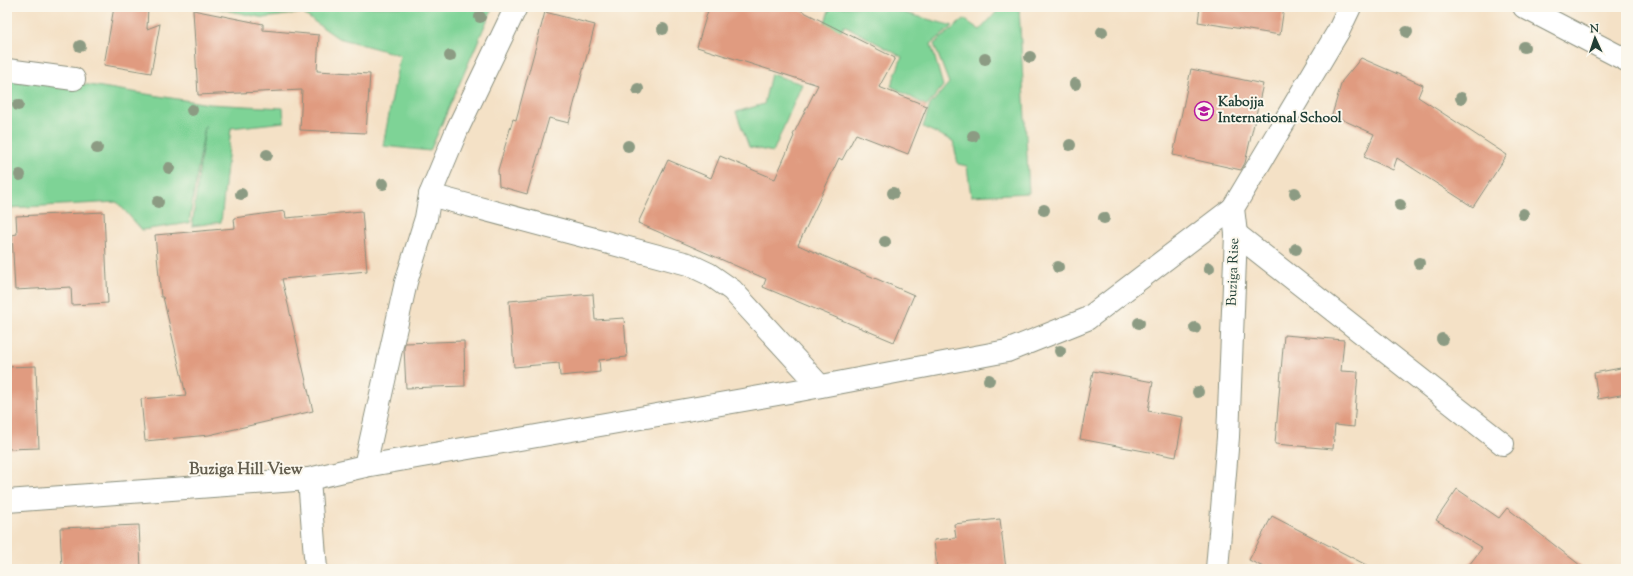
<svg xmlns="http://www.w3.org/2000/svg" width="1633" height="576" viewBox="0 0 1633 576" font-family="'Sorts Mill Goudy',serif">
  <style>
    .green { fill: #7ed396; stroke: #4e8865 }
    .building { fill: #e09b80 }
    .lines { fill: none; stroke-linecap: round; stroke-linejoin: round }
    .street-casing { stroke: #8a8f7d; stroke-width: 24 }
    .street { stroke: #fff; stroke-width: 22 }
    .tree { fill: #8c9b83 }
    .labels { text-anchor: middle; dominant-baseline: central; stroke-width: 4; stroke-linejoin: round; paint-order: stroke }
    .poi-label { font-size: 14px; font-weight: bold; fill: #1f3d34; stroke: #fbf7ec; text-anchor: start }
    .street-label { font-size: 14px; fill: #1f3d34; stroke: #fbf7ec }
    .quarter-label { font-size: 16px; font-weight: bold; fill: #635e4f; stroke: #fbf7ec }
  </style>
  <rect width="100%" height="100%" fill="#fbf7ec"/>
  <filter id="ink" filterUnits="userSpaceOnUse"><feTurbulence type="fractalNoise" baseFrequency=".025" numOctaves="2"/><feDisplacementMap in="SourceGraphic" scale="8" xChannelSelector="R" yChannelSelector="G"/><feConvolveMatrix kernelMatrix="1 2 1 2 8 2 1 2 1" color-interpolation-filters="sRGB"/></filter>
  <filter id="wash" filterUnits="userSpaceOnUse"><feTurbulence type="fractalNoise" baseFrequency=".012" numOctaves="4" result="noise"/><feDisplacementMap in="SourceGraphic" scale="16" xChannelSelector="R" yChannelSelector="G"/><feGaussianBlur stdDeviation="0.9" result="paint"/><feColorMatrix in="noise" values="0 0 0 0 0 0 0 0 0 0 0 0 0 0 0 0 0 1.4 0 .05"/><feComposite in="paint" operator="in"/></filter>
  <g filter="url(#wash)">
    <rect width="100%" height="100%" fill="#f4e1c6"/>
    <!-- green -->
    <g class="green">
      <polygon points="210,7 493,7 430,151 383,146 400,55 338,38 302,13 264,18"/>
      <polygon points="830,7 883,7 953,26 931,44 943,86 927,106 891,86 902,57 844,25 817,76 808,77"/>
      <polygon points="1001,7 1019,7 1029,193 971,196 967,166 958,164 953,141 923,127 930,105 949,83 934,44 964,19 980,30"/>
      <polygon points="7,72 209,104 283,108 284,122 231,128 221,222 192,226 205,126 189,223 142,230 117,202 7,208"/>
      <polygon points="771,74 802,84 773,152 749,147 736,112 764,104"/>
    </g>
    <g id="blocks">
      <!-- building -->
      <g class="building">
        <polygon points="114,7 148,7 147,29 160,24 151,73 104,65"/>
        <polygon points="709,7 794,7 895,58 879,87 927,106 908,154 856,134 842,160 839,158 798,245 914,295 894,342 763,287 766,279 638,223 668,160 711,178 720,156 775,179 794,136 793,135 818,85 697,47"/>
        <polygon points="1200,7 1284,7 1280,35 1198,22"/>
        <polygon points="193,10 263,24 263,30 319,35 317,71 370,74 366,133 300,130 302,90 198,95"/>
        <polygon points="545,12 595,25 569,123 549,118 527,194 499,186 498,170 513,119 516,120"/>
        <polygon points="1361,58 1423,85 1418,97 1507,155 1473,207 1397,158 1393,170 1364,157 1374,134 1332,115 1342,81"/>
        <polygon points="1191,69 1263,84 1245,163 1241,170 1173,155"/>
        <polygon points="285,211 286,218 362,211 367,271 282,279 313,411 209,435 145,441 141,399 186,395 163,297 161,297 155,235 235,228 234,218"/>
        <polygon points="104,212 108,303 72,305 71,287 15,290 12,235 17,234 16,216"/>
        <polygon points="593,294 595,320 624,318 627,357 599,360 600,372 560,376 559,363 514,367 509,301"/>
        <polygon points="1284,335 1344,340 1341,371 1358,372 1354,427 1335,425 1333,449 1275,444"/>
        <polygon points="464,341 465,386 406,388 404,348 405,343"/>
        <polygon points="36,366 39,448 7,449 7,367"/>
        <polygon points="1626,367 1626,394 1598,399 1594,373"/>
        <polygon points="1093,371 1153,382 1148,411 1183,417 1176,457 1080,439"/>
        <polygon points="1457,489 1499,518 1507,508 1585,569 1466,569 1482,548 1436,520"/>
        <polygon points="1272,516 1374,569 1267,569 1249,560"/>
        <polygon points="1000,519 1006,569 937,569 934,540 956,538 954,524"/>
        <polygon points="139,525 141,569 62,569 60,528"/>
      </g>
    </g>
  </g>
  <g filter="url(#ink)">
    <use href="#blocks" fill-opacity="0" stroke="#8a8f7d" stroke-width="1"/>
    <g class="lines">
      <defs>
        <g id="street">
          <polyline points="1524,7 1626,60"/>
          <polyline points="7,70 74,79"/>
          <polyline points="430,195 688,264 709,274 732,290 820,386"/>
          <polyline points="1236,234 1503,444"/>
          <polyline points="365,466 406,282 426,218 430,195 457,130 516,7"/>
          <polyline points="309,479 316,569"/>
          <polyline points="7,501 309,479 365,466 795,391 1007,351 1087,319 1233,208"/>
          <polyline points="1217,569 1228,437 1236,234 1233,208 1339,30 1350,7"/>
        </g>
      </defs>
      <!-- street casing -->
      <use href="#street" class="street-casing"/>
      <!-- street -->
      <use href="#street" class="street"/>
    </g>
    <!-- trees -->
    <g class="tree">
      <circle cx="480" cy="17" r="6"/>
      <circle cx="663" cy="29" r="6"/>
      <circle cx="1102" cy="32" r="6"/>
      <circle cx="1407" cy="32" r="6"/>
      <circle cx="80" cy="46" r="6"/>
      <circle cx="1524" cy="47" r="6"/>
      <circle cx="450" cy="56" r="6"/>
      <circle cx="1030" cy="57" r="6"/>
      <circle cx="985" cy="59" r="6"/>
      <circle cx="1075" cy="84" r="6"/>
      <circle cx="638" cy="89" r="6"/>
      <circle cx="1461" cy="98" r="6"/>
      <circle cx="18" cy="105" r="6"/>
      <circle cx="192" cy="110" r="6"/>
      <circle cx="973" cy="136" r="6"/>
      <circle cx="1070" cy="145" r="6"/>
      <circle cx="628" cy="146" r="6"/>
      <circle cx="97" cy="148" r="6"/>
      <circle cx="267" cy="155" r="6"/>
      <circle cx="169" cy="168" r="6"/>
      <circle cx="20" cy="175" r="6"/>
      <circle cx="383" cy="184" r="6"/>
      <circle cx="893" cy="193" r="6"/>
      <circle cx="1295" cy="193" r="6"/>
      <circle cx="241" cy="194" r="6"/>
      <circle cx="158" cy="202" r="6"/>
      <circle cx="1400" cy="205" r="6"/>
      <circle cx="1044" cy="210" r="6"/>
      <circle cx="1523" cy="214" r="6"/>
      <circle cx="1104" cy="218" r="6"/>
      <circle cx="885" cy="242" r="6"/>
      <circle cx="1296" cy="249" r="6"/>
      <circle cx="1419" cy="263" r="6"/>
      <circle cx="1058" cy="267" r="6"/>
      <circle cx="1209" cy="268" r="6"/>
      <circle cx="1139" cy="323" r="6"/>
      <circle cx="1195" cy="328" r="6"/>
      <circle cx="1442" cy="339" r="6"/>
      <circle cx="1060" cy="351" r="6"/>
      <circle cx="989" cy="380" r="6"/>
      <circle cx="1198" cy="392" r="6"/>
    </g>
  </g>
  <!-- icons -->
  <defs>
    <symbol id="school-ring" viewBox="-11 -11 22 22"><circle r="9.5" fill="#fbf7ec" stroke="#b5179e" stroke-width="1.5"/><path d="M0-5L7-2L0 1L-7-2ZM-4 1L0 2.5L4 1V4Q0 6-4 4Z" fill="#b5179e"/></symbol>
  </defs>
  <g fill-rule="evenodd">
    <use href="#school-ring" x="1193" y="100" width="22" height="22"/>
  </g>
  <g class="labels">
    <!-- poi labels -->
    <g class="poi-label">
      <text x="1218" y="103">Kabojja<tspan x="1218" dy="16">International School</tspan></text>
    </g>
    <!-- street labels -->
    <g class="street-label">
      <text transform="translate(1234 272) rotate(-88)">Buziga Rise</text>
    </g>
    <!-- quarter labels -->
    <g class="quarter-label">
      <text x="246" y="470">Buziga Hill View</text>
    </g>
  </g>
  <!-- margin -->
  <rect width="1633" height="576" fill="none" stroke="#fbf7ec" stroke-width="24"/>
  <!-- north arrow -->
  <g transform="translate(1595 38) rotate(357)" stroke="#fbf7ec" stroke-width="3" paint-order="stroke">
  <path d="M0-3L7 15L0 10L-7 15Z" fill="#1f3d34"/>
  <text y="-6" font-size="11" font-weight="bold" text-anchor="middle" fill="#1f3d34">N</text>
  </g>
</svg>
